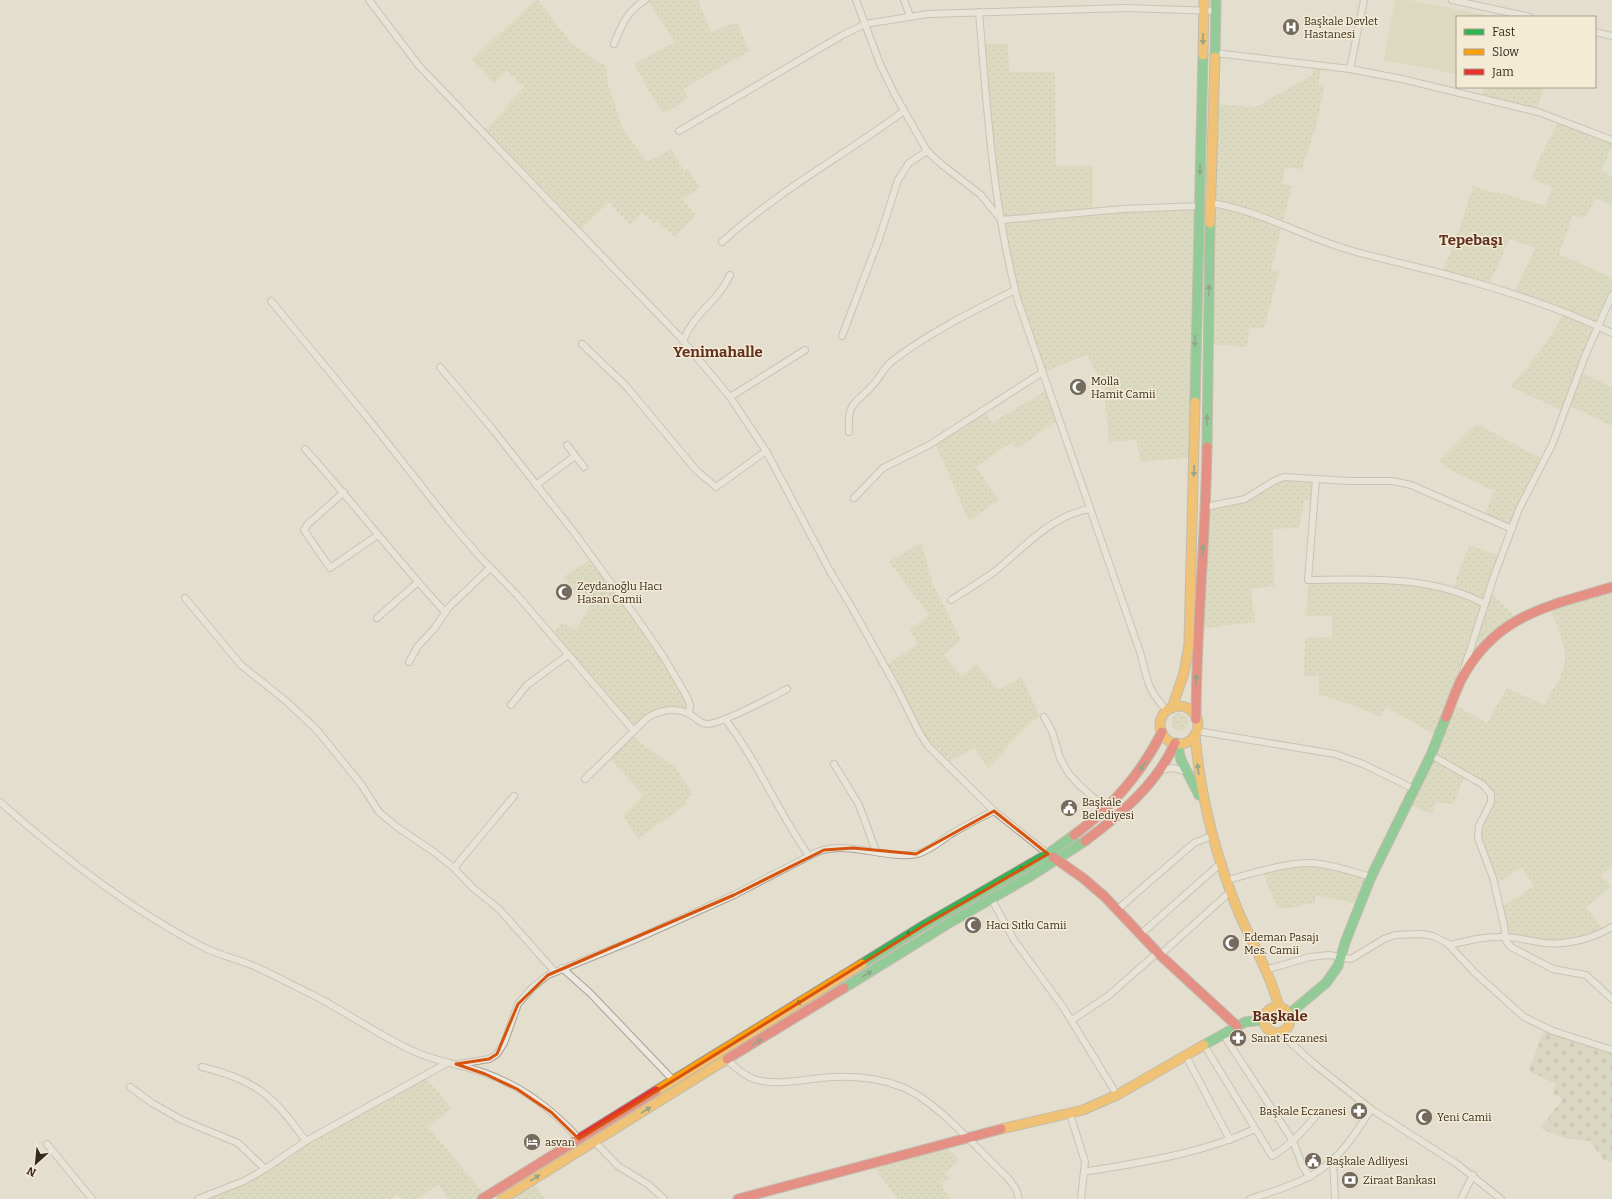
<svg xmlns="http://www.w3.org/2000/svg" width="1612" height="1199" viewBox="0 0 1612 1199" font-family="Bitter,serif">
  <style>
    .grass { fill: url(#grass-dots) }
    .cemetery { fill: url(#cemetery-stones) }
    .pitch { fill: #d2d3b1 }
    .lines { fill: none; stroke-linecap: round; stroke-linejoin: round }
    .street-casing { stroke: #a9a397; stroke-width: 8 }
    .fast-casing { stroke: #999287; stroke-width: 11 }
    .slow-casing { stroke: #999287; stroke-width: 11 }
    .jam-casing { stroke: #999287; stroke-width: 11 }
    .street { stroke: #ece8e0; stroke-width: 6 }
    .fast { stroke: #30b455; stroke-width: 9 }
    .slow { stroke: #ff9f0a; stroke-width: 9 }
    .jam { stroke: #e5322d; stroke-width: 9 }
    .oneway { fill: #346235 }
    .marked { fill: none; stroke: #d6540e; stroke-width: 3; stroke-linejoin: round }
    .labels { text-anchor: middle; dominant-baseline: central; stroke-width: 3; stroke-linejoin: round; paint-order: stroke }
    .poi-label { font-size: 11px; fill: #372b20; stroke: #f4ebd5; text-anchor: start }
    .district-label { font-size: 15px; font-weight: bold; fill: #623021; stroke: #f4ebd5 }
  </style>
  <defs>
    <pattern id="grass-dots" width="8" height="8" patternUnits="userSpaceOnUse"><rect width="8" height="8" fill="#d2d3b1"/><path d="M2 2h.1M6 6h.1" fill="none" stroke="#b5b598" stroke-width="1.8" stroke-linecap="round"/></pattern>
    <pattern id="cemetery-stones" width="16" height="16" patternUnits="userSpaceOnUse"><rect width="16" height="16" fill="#cdcdb1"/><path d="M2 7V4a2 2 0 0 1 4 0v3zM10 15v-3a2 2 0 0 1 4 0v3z" fill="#b1b098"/></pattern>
  </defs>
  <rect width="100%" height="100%" fill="#e4dece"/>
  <!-- grass -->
  <g class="grass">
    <polygon points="535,0 538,0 571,43 588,56 606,66 608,83 622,127 647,162 671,149 684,171 688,169 700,187 682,200 696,215 675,237 657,221 654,223 642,212 630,225 609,202 578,232 482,134 524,87 507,71 494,83 472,60"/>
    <polygon points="648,0 698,0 711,32 737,22 749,51 683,89 688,98 664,114 650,93 634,64 675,42"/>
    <polygon points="982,44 1008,44 1009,72 1055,72 1056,166 1093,166 1093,212 1200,206 1194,457 1141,462 1136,440 1109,442 1104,387 1087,355 1043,372 1018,301 1001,220"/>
    <polygon points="1314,65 1322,66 1318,85 1324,87 1317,123 1302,169 1285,168 1282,184 1292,186 1271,270 1279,272 1264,329 1250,327 1247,347 1207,344 1214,104 1256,107 1312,75"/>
    <polygon points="1484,87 1544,87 1536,111 1481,99"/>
    <path d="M1560,119L1612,140V147L1601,171L1612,176V206L1595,198L1585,218L1573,215L1559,254L1612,278V295L1579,372L1612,387V426L1568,405L1565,412L1512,387L1511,385C1530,363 1552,340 1563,313L1513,295L1535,248L1510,239L1488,286L1442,273L1461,224L1473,186L1497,194L1499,192L1545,206L1552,187L1532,179L1540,156Z"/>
    <polygon points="1048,389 1059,419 1017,449 1012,442 976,467 999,500 969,521 934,441 983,409 992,423"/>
    <polygon points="1477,424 1544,460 1512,529 1484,517 1494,491 1450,470 1439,461"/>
    <polygon points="1279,479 1316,479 1314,500 1304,500 1300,525 1298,528 1273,529 1274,586 1251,589 1255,622 1200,629 1205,507 1238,501"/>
    <polygon points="921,542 933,584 961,640 944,655 961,676 976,664 999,690 1021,677 1040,716 1026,727 988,768 974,748 946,764 928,746 885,666 918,644 910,629 929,615 889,562"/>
    <path d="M1469,545L1501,556L1489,591L1518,620L1481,650L1453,704L1487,723L1507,688L1544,705C1551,693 1560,680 1564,666C1569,648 1555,623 1549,606L1612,587V866L1601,875L1611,887L1586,907L1605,931L1559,943L1508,937L1500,908L1534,886L1522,867L1494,885L1478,838L1491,794L1465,775L1454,802L1451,804L1436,802L1432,814L1407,803L1439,737L1386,707L1381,717L1350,704L1319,695V676H1304L1305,638L1332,637V616H1306L1308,580H1373L1452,590Z"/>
    <polygon points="593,558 687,697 689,714 663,711 634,731 551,634 563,623 576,630 591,604 582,598 563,577"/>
    <circle cx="1180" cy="722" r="9"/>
    <polygon points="631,734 645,747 676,768 692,794 685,800 687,804 638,839 623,815 643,795 608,756"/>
    <polygon points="1311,863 1371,877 1360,904 1315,895 1315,903 1283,909 1276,905 1262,871"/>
    <polygon points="424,1075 451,1108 428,1127 486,1196 482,1199 448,1199 438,1185 417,1199 401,1199 397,1194 390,1199 198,1199 244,1181 306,1141"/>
    <polygon points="944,1144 959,1160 945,1173 949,1178 941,1183 950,1199 898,1199 871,1164"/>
    <polygon points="533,1180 545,1199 502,1199"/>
  </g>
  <!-- cemetery -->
  <polygon class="cemetery" points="1545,1027 1612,1050 1612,1162 1604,1160 1590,1141 1564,1138 1540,1128 1563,1099 1553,1093 1556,1084 1529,1071"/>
  <!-- pitch -->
  <polygon class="pitch" points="1395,0 1409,0 1491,16 1457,17 1457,74 1384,60"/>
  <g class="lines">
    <defs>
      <g id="street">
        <polyline points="369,0 419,66 679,336 730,397 766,451 831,573 851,606 898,690 919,732 928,746 994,811 1048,854"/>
        <polyline points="856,0 880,64 894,93 927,151 941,164 981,195 1001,220 1123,209 1200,206"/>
        <polyline points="904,0 910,16"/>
        <polyline points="1452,0 1530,17"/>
        <path d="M979,12C987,109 993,207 1018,301L1140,652C1148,681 1146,687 1167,711"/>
        <polyline points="1595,32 1612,36"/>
        <path d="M614,44C622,24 626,13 645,0"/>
        <polyline points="1215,53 1350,69 1402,79 1538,112 1612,140"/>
        <polyline points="1350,69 1364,0"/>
        <polyline points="679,131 841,36 865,24 928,14 1127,8 1215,11"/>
        <path d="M1212,203C1259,211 1301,235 1346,249C1387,261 1429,269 1470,281C1516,294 1569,312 1612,333"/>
        <path d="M722,242C778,191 843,156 904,111"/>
        <polyline points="271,301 367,417 449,521 480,557 517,595 634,731"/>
        <polyline points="842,336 879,239 898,180 909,163 927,151"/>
        <path d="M683,341C695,311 717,303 730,275"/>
        <polyline points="582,344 626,386 696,470 716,487 766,451"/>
        <polyline points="440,367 494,431 573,531 636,617 663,656 687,697 690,705 689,714"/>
        <polyline points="730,397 805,350"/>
        <path d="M849,432C847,401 855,405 872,386C879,379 883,369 891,362C928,333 973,311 1015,290"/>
        <polyline points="567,445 584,467"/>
        <path d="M305,449C353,502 396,559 445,612"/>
        <path d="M1316,479L1308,580C1367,579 1431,575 1485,604"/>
        <polyline points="536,485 575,456"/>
        <polyline points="344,492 308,524 304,530 330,568 378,535"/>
        <polyline points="854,498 883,468 929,445 1043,372"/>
        <polyline points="1205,507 1245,499 1274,481 1284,477 1349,481 1392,481 1411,485 1512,529"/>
        <polyline points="185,598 241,665 286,701 316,729 361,784 379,812 397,827 434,852 454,868 473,888 499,909 555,972"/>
        <path d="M951,600C965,591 980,582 994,572C1023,549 1051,515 1090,509"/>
        <polyline points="377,618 418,582"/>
        <polyline points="409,662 418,646 434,629 449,607 490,568"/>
        <polyline points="1463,672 1494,576 1519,509 1552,445 1585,356 1612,295"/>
        <polyline points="511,705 527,685 568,655"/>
        <polyline points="1044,717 1052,731 1060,758 1069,774 1080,786 1115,816"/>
        <path d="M725,719C758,762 778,812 809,856"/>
        <polyline points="1197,731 1335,754 1363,764 1414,789"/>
        <polyline points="1431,755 1482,784 1491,794 1491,802 1479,826 1478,838 1493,878 1504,925 1506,941 1511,947 1553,969 1586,975 1612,999"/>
        <polyline points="834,764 859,805 876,851"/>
        <polyline points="1159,770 1174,768 1186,772"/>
        <path d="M585,779L647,718C661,709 680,706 694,717C698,720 701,724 707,724C721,724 772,697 787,689"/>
        <path d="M0,802C61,856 128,908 201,946C216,954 233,958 249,964C271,973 292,985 313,995C346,1012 377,1034 411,1050C435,1062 460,1064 485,1073C521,1086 554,1111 579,1139"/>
        <polyline points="454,868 514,796"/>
        <path d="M1227,880C1254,873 1283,863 1311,863C1332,864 1352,872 1371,877"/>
        <polyline points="991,898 1014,940 1063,1007 1117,1095"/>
        <polyline points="1118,909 1194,843 1212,836"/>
        <polyline points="1141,934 1221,863"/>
        <path d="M1449,945C1467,941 1485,936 1504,937C1517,937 1530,941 1544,943C1567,945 1592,939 1612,927"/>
        <polyline points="1160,955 1231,891"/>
        <polyline points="562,968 590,993 674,1081"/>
        <polyline points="1265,970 1310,957 1329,955 1351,959 1384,939 1395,935 1421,934 1433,936 1447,943 1474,972 1524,1017 1553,1031 1612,1050"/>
        <polyline points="1072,1020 1108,996 1158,952"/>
        <polyline points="1280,1033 1313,1063 1371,1109 1457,1164 1501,1199"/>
        <polyline points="1223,1034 1293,1141 1303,1167 1310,1177"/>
        <path d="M1204,1045L1272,1156C1291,1145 1305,1129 1319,1112"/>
        <polyline points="1186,1056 1230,1140"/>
        <path d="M727,1060C735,1067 744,1076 754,1079C775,1086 800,1080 821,1078C848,1075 877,1077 902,1087C937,1101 979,1151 1008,1178L1016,1189L1019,1199"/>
        <path d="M459,1064L489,1059L497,1054L504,1043L518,1004L532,988L548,975L634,940L734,895L817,852C851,840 885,860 917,854C929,851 941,841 951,834C965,826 979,818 994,811"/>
        <path d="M202,1067C257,1080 273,1096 306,1141"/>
        <polyline points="130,1087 152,1103 182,1120 238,1143 265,1169"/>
        <polyline points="1070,1114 1085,1162 1081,1199"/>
        <polyline points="594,1141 618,1166 649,1185 664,1199"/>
        <polyline points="47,1144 92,1199"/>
        <polyline points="1333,1160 1335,1199"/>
        <path d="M1084,1172C1142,1162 1201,1154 1255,1129"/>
        <polyline points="198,1199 244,1181 265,1169 306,1141 447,1063"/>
        <path d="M1250,1199C1316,1178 1334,1170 1371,1109"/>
        <polyline points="1461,1199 1473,1175"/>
      </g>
      <g id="fast">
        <polyline points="1215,57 1216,0"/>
        <polyline points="1195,402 1203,55"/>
        <polyline points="1207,447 1210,223"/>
        <polyline points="1177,743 1181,760 1199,795"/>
        <polyline points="862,964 923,926 1048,854 1074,835"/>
        <polyline points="844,988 949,923 1029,877 1085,841"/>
        <polyline points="1289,1014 1326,983 1338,966 1346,940 1371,877 1431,755 1446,717"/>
        <polyline points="1204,1045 1245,1022 1264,1020"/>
      </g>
      <g id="slow">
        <polyline points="1203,55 1204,0"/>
        <polyline points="1210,223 1215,57"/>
        <circle cx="1179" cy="725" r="19"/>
        <polyline points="1172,708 1184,673 1189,644 1195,402"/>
        <path d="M1195,734C1200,796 1215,854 1238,911C1252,943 1270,973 1279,1007"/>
        <circle cx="1277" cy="1020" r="13"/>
        <polyline points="656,1091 862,964"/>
        <polyline points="1001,1129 1083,1110 1117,1095 1204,1045"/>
        <polyline points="502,1199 727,1059"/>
      </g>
      <g id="jam">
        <path d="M1446,717C1451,705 1455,692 1461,680C1495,615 1548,606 1612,587"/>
        <path d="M1196,719C1196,628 1206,538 1207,447"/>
        <path d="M1074,835C1112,807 1141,774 1162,732"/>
        <path d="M1085,841C1120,815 1157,784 1175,743"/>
        <polyline points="1053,857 1083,878 1104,896 1160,955 1237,1026"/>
        <polyline points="727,1059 844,988"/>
        <polyline points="482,1199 656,1091"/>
        <polyline points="738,1199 1001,1129"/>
      </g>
    </defs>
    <!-- street casing -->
    <use href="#street" class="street-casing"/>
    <!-- fast casing -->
    <use href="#fast" class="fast-casing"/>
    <!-- slow casing -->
    <use href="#slow" class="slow-casing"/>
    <!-- jam casing -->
    <use href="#jam" class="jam-casing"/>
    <!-- street -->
    <use href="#street" class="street"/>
    <!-- fast -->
    <use href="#fast" class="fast"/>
    <!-- slow -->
    <use href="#slow" class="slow"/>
    <!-- jam -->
    <use href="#jam" class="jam"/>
  </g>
  <!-- one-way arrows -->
  <defs><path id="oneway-solid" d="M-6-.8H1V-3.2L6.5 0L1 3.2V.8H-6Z"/></defs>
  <g class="oneway">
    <use href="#oneway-solid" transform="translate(1203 39) rotate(91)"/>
    <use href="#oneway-solid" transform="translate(1200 169) rotate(91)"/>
    <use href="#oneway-solid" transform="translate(1209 290) rotate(-88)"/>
    <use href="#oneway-solid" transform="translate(1195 341) rotate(91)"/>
    <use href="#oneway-solid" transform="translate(1207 420) rotate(-89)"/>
    <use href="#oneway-solid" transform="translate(1194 471) rotate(92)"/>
    <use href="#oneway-solid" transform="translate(1203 550) rotate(-88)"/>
    <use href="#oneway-solid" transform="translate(1196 680) rotate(-88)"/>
    <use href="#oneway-solid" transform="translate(1143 766) rotate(125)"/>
    <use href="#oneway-solid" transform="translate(1198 769) rotate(-98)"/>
    <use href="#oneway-solid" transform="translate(1024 868) rotate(151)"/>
    <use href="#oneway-solid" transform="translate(911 933) rotate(147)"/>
    <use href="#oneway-solid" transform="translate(867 974) rotate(-32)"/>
    <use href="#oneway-solid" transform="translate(801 1002) rotate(149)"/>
    <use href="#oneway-solid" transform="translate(757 1042) rotate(-31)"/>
    <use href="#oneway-solid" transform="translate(646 1110) rotate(-31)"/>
    <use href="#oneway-solid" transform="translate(535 1178) rotate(-32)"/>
  </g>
  <!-- marked area -->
  <path d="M0 0H1612V1199H0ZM994,811L1048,854L923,926L579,1139L551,1112L517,1089L485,1074L456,1064L489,1059L497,1054L518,1004L548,975L734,895L824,850L853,848L916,854Z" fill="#e4dece" fill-opacity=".55" fill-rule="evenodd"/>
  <path class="marked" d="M994,811L1048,854L923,926L579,1139L551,1112L517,1089L485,1074L456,1064L489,1059L497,1054L518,1004L548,975L734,895L824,850L853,848L916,854Z"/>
  <!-- icons -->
  <defs>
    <symbol id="hospital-disc" viewBox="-11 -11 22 22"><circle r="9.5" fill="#746a5d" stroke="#f4ebd5"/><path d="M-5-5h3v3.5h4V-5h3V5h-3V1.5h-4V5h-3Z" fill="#fff"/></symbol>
    <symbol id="mosque-disc" viewBox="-11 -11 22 22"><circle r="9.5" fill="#746a5d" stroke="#f4ebd5"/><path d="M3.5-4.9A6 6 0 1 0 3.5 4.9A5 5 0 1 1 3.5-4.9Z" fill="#fff"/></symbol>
    <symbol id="civic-disc" viewBox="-11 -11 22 22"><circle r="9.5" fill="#746a5d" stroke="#f4ebd5"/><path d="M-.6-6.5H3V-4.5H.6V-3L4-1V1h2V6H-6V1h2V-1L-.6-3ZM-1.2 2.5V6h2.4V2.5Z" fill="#fff"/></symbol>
    <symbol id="pharmacy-disc" viewBox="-11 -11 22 22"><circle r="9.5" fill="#746a5d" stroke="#f4ebd5"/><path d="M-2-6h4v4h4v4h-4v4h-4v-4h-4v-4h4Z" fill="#fff"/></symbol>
    <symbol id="hotel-disc" viewBox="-11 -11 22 22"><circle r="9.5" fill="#746a5d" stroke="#f4ebd5"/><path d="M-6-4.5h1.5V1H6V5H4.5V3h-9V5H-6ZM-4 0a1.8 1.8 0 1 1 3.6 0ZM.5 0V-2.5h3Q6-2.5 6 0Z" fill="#fff"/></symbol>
    <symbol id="bank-disc" viewBox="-11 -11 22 22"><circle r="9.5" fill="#746a5d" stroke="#f4ebd5"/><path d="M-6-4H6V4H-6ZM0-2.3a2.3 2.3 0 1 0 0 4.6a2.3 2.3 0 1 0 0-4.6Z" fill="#fff"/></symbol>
  </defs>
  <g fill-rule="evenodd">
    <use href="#hospital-disc" x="1281" y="17" width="20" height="20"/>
    <use href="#mosque-disc" x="1068" y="377" width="20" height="20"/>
    <use href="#mosque-disc" x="554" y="582" width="20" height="20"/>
    <use href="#civic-disc" x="1059" y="798" width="20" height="20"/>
    <use href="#mosque-disc" x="963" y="915" width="20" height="20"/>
    <use href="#mosque-disc" x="1221" y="933" width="20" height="20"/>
    <use href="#pharmacy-disc" x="1228" y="1028" width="20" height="20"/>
    <use href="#pharmacy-disc" x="1349" y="1101" width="20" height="20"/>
    <use href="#mosque-disc" x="1414" y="1107" width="20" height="20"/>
    <use href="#hotel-disc" x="522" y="1132" width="20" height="20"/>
    <use href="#civic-disc" x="1303" y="1151" width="20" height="20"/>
    <use href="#bank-disc" x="1340" y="1170" width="20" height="20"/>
  </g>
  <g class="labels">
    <!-- poi labels -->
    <g class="poi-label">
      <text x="1304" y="21">Başkale Devlet<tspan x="1304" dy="13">Hastanesi</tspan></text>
      <text x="1091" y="381">Molla<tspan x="1091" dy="13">Hamit Camii</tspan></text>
      <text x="577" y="586">Zeydanoğlu Hacı<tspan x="577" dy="13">Hasan Camii</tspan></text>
      <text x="1082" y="802">Başkale<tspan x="1082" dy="13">Belediyesi</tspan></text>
      <text x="986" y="925">Hacı Sıtkı Camii</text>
      <text x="1244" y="937">Edeman Pasajı<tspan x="1244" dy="13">Mes. Camii</tspan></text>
      <text x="1251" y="1038">Sanat Eczanesi</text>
      <text x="1346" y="1111" text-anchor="end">Başkale Eczanesi</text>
      <text x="1437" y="1117">Yeni Camii</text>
      <text x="545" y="1142">asvan</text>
      <text x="1326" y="1161">Başkale Adliyesi</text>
      <text x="1363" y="1180">Ziraat Bankası</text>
    </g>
    <!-- district labels -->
    <g class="district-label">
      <text x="1471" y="240">Tepebaşı</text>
      <text x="718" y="352">Yenimahalle</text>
      <text x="1280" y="1016">Başkale</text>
    </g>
  </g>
  <!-- legend -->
  <rect x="1456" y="16" width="140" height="72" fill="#f4ebd5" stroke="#a89e8d"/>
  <rect x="1464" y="29" width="20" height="6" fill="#30b455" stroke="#a89e8d"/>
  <text x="1492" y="36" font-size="12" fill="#372b20">Fast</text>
  <rect x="1464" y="49" width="20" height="6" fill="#ff9f0a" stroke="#a89e8d"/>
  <text x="1492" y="56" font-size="12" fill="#372b20">Slow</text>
  <rect x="1464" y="69" width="20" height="6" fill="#e5322d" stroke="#a89e8d"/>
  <text x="1492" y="76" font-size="12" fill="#372b20">Jam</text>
  <!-- north arrow -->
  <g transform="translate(36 1163) rotate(207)" stroke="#f4ebd5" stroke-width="3" paint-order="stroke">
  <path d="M0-3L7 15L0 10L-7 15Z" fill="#372b20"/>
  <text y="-6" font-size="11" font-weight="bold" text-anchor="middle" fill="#372b20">N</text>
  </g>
</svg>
